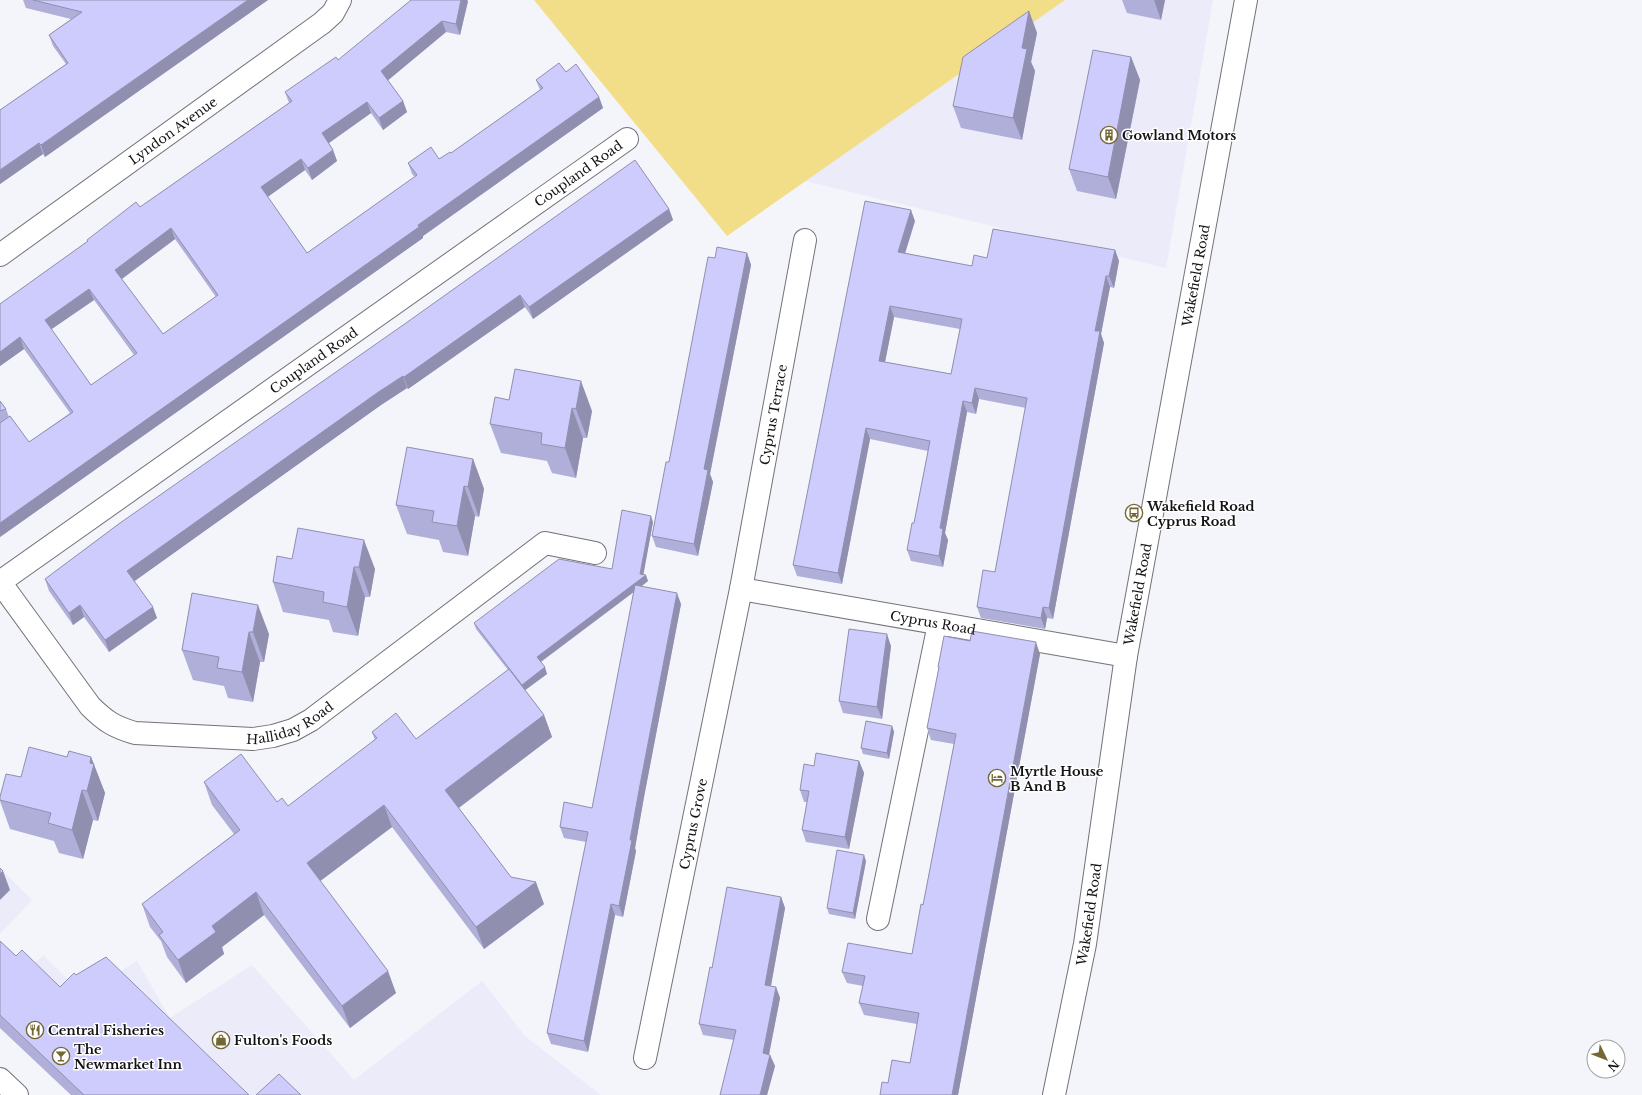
<svg xmlns="http://www.w3.org/2000/svg" width="1642" height="1095" viewBox="0 0 1642 1095" font-family="'Libre Baskerville',serif">
  <style>
    .built { fill: #ebebfa }
    .green { fill: #f2de89 }
    .lines { fill: none; stroke-linecap: round; stroke-linejoin: round }
    .minor-casing { stroke: #727278; stroke-width: 24 }
    .secondary-casing { stroke: #727278; stroke-width: 24 }
    .primary-casing { stroke: #727278; stroke-width: 24 }
    .minor { stroke: #fff; stroke-width: 22 }
    .secondary { stroke: #fff; stroke-width: 22 }
    .primary { stroke: #fff; stroke-width: 22 }
    .wall { fill: #b0afd9; fill-rule: evenodd }
    .shaded-wall { fill: #908fb0 }
    .building { fill: #cdccfc; stroke: #908fb0; fill-rule: evenodd }
    .labels { text-anchor: middle; dominant-baseline: central; stroke-width: 3; stroke-linejoin: round; paint-order: stroke }
    .street-label { font-size: 13px; fill: #131315; stroke: #fff }
    .poi-label { font-size: 13px; font-weight: bold; fill: #131315; stroke: #fff; text-anchor: start }
  </style>
  <rect width="100%" height="100%" fill="#f4f4fb"/>
  <!-- built -->
  <g class="built">
    <polygon points="1065,0 1213,0 1166,268 805,181"/>
    <polygon points="0,868 32,900 0,934"/>
    <polygon points="43,955 83,994 137,961 170,1018 252,965 354,1080 482,981 525,1036 601,1095 71,1095 0,1028 0,998"/>
  </g>
  <!-- green -->
  <polygon class="green" points="534,0 1065,0 727,236"/>
  <g class="lines">
    <defs>
      <g id="minor">
        <path id="s1" d="M0,255L322,23L333,13L340,0"/>
        <path id="s2" d="M0,582L627,139"/>
        <path id="s3" d="M0,582L90,706C105,721 114,727 135,733L253,739L273,736L293,730L311,720L545,543L595,553"/>
        <path id="s4" d="M741,589L1126,656"/>
        <polyline points="878,919 939,624"/>
        <path id="s5" d="M645,1058L741,589L805,240"/>
      </g>
      <polyline id="secondary" points="0,1079 17,1095"/>
      <g id="primary">
        <path id="s6" d="M1054,1095L1085,944L1126,656L1246,0"/>
      </g>
    </defs>
    <!-- minor casing -->
    <use href="#minor" class="minor-casing"/>
    <!-- secondary casing -->
    <use href="#secondary" class="secondary-casing"/>
    <!-- primary casing -->
    <use href="#primary" class="primary-casing"/>
    <!-- minor -->
    <use href="#minor" class="minor"/>
    <!-- secondary -->
    <use href="#secondary" class="secondary"/>
    <!-- primary -->
    <use href="#primary" class="primary"/>
  </g>
  <!-- wall -->
  <g class="wall">
    <polygon points="23,0 268,0 45,157 43,154 0,184 0,110 66,64 53,46 49,35 71,19 26,8"/>
    <polygon points="1122,0 1165,0 1161,20 1127,13"/>
    <path d="M468,1L460,35L446,32L388,80L403,101L407,112L383,130L371,113L329,143L333,150L337,161L312,180L305,170L267,197L307,253L415,177L412,174L408,163L439,159L451,153L540,90L536,80L566,72L599,97L603,108L423,236V238L317,313L0,537V401L6,409L9,417L29,442L70,413L24,349L0,366V304L88,241L87,240L140,207L289,103L285,92L338,60ZM175,239L216,297L163,334L122,279ZM94,300L134,355L91,385L51,329Z"/>
    <polygon points="1029,11 1037,33 1031,62 1035,71 1022,140 961,128 953,106"/>
    <polygon points="1131,57 1140,80 1116,199 1077,191 1069,169"/>
    <polygon points="669,209 673,220 533,319 525,307 408,389 407,388 381,405 134,581 157,618 109,652 84,617 73,625 49,591 45,579 120,523"/>
    <path d="M915,221L905,253L972,266L987,258L1115,250L1119,261L1114,288L1110,287L1101,334L1104,343L1053,619L1047,618L1045,629L981,618L977,607L995,572L1026,408L979,399L976,414L967,412L945,533L948,540L943,567L911,561L907,550L914,523L928,451L870,439L842,584L797,576L793,565ZM894,317L960,329L951,374L885,362Z"/>
    <polygon points="747,253 751,265 710,474 713,482 698,556 656,547 652,536 715,258"/>
    <polygon points="509,400 592,411 587,438 583,438 576,478 552,473 547,461 501,453 490,424"/>
    <polygon points="473,459 484,489 479,517 475,516 468,556 443,552 439,540 407,534 396,505"/>
    <polygon points="653,522 643,574 648,581 642,586 681,604 644,797 635,848 636,851 623,917 615,915 588,1052 551,1044 547,1033 586,842 564,838 560,827 592,808 634,592 541,662 547,674 525,690 544,715 552,737 459,808 511,877 544,904 484,949 392,827 320,881 396,993 350,1028 264,915 222,947 224,954 186,983 167,957 161,941 150,927 142,904 234,834 212,805 204,782 277,802 288,806 375,740 372,732 416,739 508,670 476,629 474,623 612,569"/>
    <polygon points="292,559 375,569 370,597 365,597 358,636 333,632 329,620 283,612 273,582"/>
    <polygon points="192,593 269,634 264,662 260,662 253,702 228,698 224,686 193,680 182,650"/>
    <polygon points="891,646 882,719 843,713 839,701"/>
    <polygon points="1040,654 958,1095 888,1083 910,1063 917,1024 864,1015 859,1003 863,986 847,983 842,972 912,954 923,905 954,744 931,740 927,728 939,669 938,667"/>
    <polygon points="892,726 894,732 889,759 863,754 861,748"/>
    <polygon points="67,757 91,757 105,793 98,821 93,820 83,859 59,853 54,841 10,829 0,801 0,797 21,777"/>
    <polygon points="859,761 864,773 849,849 806,842 802,830 807,802 804,802 800,790 814,766"/>
    <polygon points="866,861 855,919 829,914 827,908"/>
    <polygon points="781,897 785,908 771,986 776,987 780,998 769,1055 770,1055 775,1066 767,1095 720,1095 734,1040 703,1035 699,1024 712,968"/>
    <polygon points="0,941 16,956 60,987 76,975 249,1095 71,1095 0,1028"/>
  </g>
  <!-- shaded-wall -->
  <g class="shaded-wall">
    <polygon points="248,0 268,0 45,157 41,145"/>
    <polygon points="461,0 467,0 468,1 460,35 456,24"/>
    <polygon points="1154,0 1165,0 1161,20"/>
    <polygon points="1029,11 1037,33 1031,62 1035,71 1022,140 1013,118 1022,48"/>
    <polygon points="442,21 446,32 386,82 381,71"/>
    <polygon points="1131,57 1140,80 1116,199 1108,177"/>
    <polygon points="599,97 603,108 423,236 423,238 317,313 0,537 0,523 418,225"/>
    <polygon points="403,101 407,112 383,130 379,118"/>
    <polygon points="367,102 371,113 326,145 322,133"/>
    <polygon points="39,143 43,154 0,184 0,170"/>
    <polygon points="333,150 337,161 312,180 308,168"/>
    <polygon points="301,159 305,170 265,199 261,187"/>
    <polygon points="669,209 673,220 533,319 529,307"/>
    <polygon points="911,210 915,221 902,263 898,252"/>
    <polygon points="171,228 175,239 119,281 115,270"/>
    <polygon points="1115,250 1119,261 1114,288 1109,276"/>
    <polygon points="747,253 751,265 710,474 713,482 698,556 694,544 704,469"/>
    <polygon points="1106,276 1110,287 1101,334 1104,343 1053,619 1049,608 1095,331"/>
    <polygon points="89,289 94,300 49,331 45,320"/>
    <polygon points="520,295 525,307 408,389 404,377"/>
    <polygon points="890,306 894,317 883,372 879,361"/>
    <polygon points="20,337 24,349 0,366 0,352"/>
    <polygon points="403,376 407,388 381,405 132,583 127,571 377,393"/>
    <polygon points="581,381 592,411 587,438 576,409"/>
    <polygon points="975,388 979,399 976,414 972,403"/>
    <polygon points="963,401 967,412 945,533 948,540 943,567 939,556 940,528"/>
    <polygon points="572,408 583,438 576,478 565,448"/>
    <polygon points="866,428 870,439 842,584 838,573"/>
    <polygon points="473,459 484,489 479,517 468,487"/>
    <polygon points="464,486 475,516 468,556 457,526"/>
    <polygon points="651,516 653,522 643,577 646,575 648,581 539,663 537,657 640,574"/>
    <polygon points="364,540 375,569 370,597 359,567"/>
    <polygon points="354,567 365,597 358,636 347,607"/>
    <polygon points="677,593 681,604 644,797 635,848 636,851 623,917 619,906 640,785"/>
    <polygon points="80,605 84,617 73,625 69,613"/>
    <polygon points="258,605 269,634 264,662 253,632"/>
    <polygon points="153,607 157,618 109,652 105,640"/>
    <polygon points="1043,607 1047,618 1045,629 1041,618"/>
    <polygon points="249,632 260,662 253,702 242,672"/>
    <polygon points="887,634 891,646 882,719 877,707"/>
    <polygon points="1036,642 1040,654 958,1095 952,1095"/>
    <polygon points="545,667 547,674 524,691 522,685"/>
    <polygon points="544,715 552,737 453,812 445,790"/>
    <polygon points="892,726 894,732 889,759 887,753"/>
    <polygon points="91,757 105,793 98,821 87,791 90,763"/>
    <polygon points="859,761 864,773 849,849 845,837"/>
    <polygon points="82,790 93,820 83,859 72,830"/>
    <polygon points="384,805 392,827 315,885 307,863"/>
    <polygon points="864,855 866,861 855,919 853,913"/>
    <polygon points="3,871 10,890 0,900 0,874"/>
    <polygon points="536,882 544,904 484,949 476,927"/>
    <polygon points="256,892 264,915 222,947 224,954 186,983 178,960 212,926"/>
    <polygon points="781,897 785,908 769,996 765,985"/>
    <polygon points="611,904 615,915 588,1052 584,1041"/>
    <polygon points="388,971 396,993 350,1028 342,1006"/>
    <polygon points="776,987 780,998 767,1064 763,1053"/>
    <polygon points="770,1055 775,1066 767,1095 760,1095"/>
  </g>
  <!-- building -->
  <g class="building">
    <polygon points="33,0 248,0 41,145 39,143 0,170 0,110 68,63 49,35 82,12"/>
    <path d="M411,0H461L456,24L442,21L381,71L403,101L379,118L367,102L322,133L333,150L308,168L301,159L261,187L307,253L417,175L408,163L431,147L439,159L450,152L451,153L543,88L536,80L559,63L566,72L576,64L599,97L418,225L419,227L313,302L0,523V423L10,416L29,442L73,412L20,337L0,352V304L88,241L87,240L136,202L140,207L292,101L285,92L336,57L338,60ZM171,228L218,295L163,334L115,270ZM89,289L137,353L91,385L45,320Z"/>
    <polygon points="1029,11 1022,48 1027,49 1013,118 953,106 963,57"/>
    <polygon points="1093,50 1131,57 1108,177 1069,169"/>
    <polygon points="635,160 669,209 529,307 520,295 404,377 403,376 377,393 127,571 153,607 105,640 80,605 69,613 45,579 120,523 406,323"/>
    <path d="M865,201L911,210L898,252L972,266L974,255L987,258L993,229L1115,250L1109,276H1106L1095,331H1100L1049,608L1043,607L1041,618L977,607L983,570L995,572L1027,398L975,388L972,403L963,401L940,528L943,529L939,556L907,550L912,523H914L930,441L866,428L838,573L793,565ZM890,306L962,319L951,374L879,361Z"/>
    <polygon points="717,247 747,253 704,469 708,470 694,544 652,536 666,462 669,462 708,257 715,258"/>
    <polygon points="515,369 581,381 576,409 572,408 565,448 541,444 542,433 490,424 495,397 509,400"/>
    <polygon points="0,401 6,409 0,411"/>
    <polygon points="407,447 473,459 468,487 464,486 457,526 432,522 434,511 396,505"/>
    <polygon points="622,510 651,516 640,574 646,575 537,657 545,667 522,685 474,623 559,559 612,569"/>
    <polygon points="298,528 364,540 359,567 354,567 347,607 323,602 324,592 273,582 277,556 292,559"/>
    <polygon points="635,585 677,593 640,785 630,840 632,840 619,906 611,904 584,1041 547,1033 588,832 560,827 564,802 592,808"/>
    <polygon points="192,593 258,605 253,632 249,632 242,672 217,668 219,657 182,650"/>
    <polygon points="849,629 887,634 877,707 839,701"/>
    <polygon points="972,631 1036,642 952,1095 880,1095 882,1082 888,1083 892,1060 910,1063 919,1013 859,1003 865,976 842,972 848,943 912,954 921,904 923,905 956,734 927,728 939,667 938,667 944,636 970,641"/>
    <polygon points="509,669 544,715 445,790 511,877 536,882 476,927 384,805 307,863 388,971 342,1006 256,892 212,926 216,932 178,960 159,935 163,932 142,904 240,830 204,782 241,754 277,802 282,798 288,806 377,738 372,732 396,713 416,739"/>
    <polygon points="866,721 892,726 887,753 861,748"/>
    <polygon points="29,747 67,757 69,751 91,757 90,763 94,764 87,791 82,790 72,830 48,823 51,813 0,800 0,797 6,774 21,777"/>
    <polygon points="816,753 859,761 845,837 802,830 809,791 800,790 804,764 814,766"/>
    <polygon points="837,850 864,855 853,913 827,908"/>
    <polygon points="0,868 3,871 0,874"/>
    <polygon points="727,887 781,897 765,985 776,987 763,1053 770,1055 760,1095 720,1095 736,1030 699,1024 710,967 712,968"/>
    <polygon points="0,941 16,956 22,950 60,987 74,973 76,975 106,957 249,1095 84,1095 0,1015"/>
    <polygon points="279,1074 301,1095 256,1095"/>
  </g>
  <!-- icons -->
  <defs>
    <symbol id="building-ring" viewBox="-11 -11 22 22"><circle r="9.5" fill="#fff" stroke="#736734" stroke-width="1.5"/><path d="M-4-6H4V6H1V3H-1V6H-4ZM-2.5-4.3h1.7v1.8h-1.7ZM.8-4.3h1.7v1.8H.8ZM-2.5-1h1.7V.8h-1.7ZM.8-1h1.7V.8H.8Z" fill="#736734"/></symbol>
    <symbol id="bus-ring" viewBox="-11 -11 22 22"><circle r="9.5" fill="#fff" stroke="#736734" stroke-width="1.5"/><path d="M-5-6H5V4H4V6H2V4H-2V6H-4V4H-5ZM-3.5-4V0h7V-4ZM-3.5 1.2v1.5H-2V1.2ZM2 1.2v1.5H3.5V1.2Z" fill="#736734"/></symbol>
    <symbol id="hotel-ring" viewBox="-11 -11 22 22"><circle r="9.5" fill="#fff" stroke="#736734" stroke-width="1.5"/><path d="M-6-4.5h1.5V1H6V5H4.5V3h-9V5H-6ZM-4 0a1.8 1.8 0 1 1 3.6 0ZM.5 0V-2.5h3Q6-2.5 6 0Z" fill="#736734"/></symbol>
    <symbol id="restaurant-ring" viewBox="-11 -11 22 22"><circle r="9.5" fill="#fff" stroke="#736734" stroke-width="1.5"/><path d="M-5-6h1v4h1v-4h1v4h1v-4h1v5L-1.5 .5V6h-2V.5L-5-1ZM5-6V6H3V1.5H1.5Q1.5-4 5-6Z" fill="#736734"/></symbol>
    <symbol id="shop-ring" viewBox="-11 -11 22 22"><circle r="9.5" fill="#fff" stroke="#736734" stroke-width="1.5"/><path d="M-5-2.5h2.3a2.7 3.5 0 0 1 5.4 0H5L5.5 6h-11ZM-1.5-2.5h3a1.5 2.3 0 0 0-3 0Z" fill="#736734"/></symbol>
    <symbol id="bar-ring" viewBox="-11 -11 22 22"><circle r="9.5" fill="#fff" stroke="#736734" stroke-width="1.5"/><path d="M-6-5H6L.8 .8V4.5H3.5V6h-7V4.5H-.8V.8Z" fill="#736734"/></symbol>
  </defs>
  <g fill-rule="evenodd">
    <use href="#building-ring" x="1099" y="125" width="20" height="20"/>
    <use href="#bus-ring" x="1124" y="503" width="20" height="20"/>
    <use href="#hotel-ring" x="987" y="768" width="20" height="20"/>
    <use href="#restaurant-ring" x="25" y="1020" width="20" height="20"/>
    <use href="#shop-ring" x="211" y="1030" width="20" height="20"/>
    <use href="#bar-ring" x="51" y="1046" width="20" height="20"/>
  </g>
  <g class="labels">
    <!-- street labels -->
    <g class="street-label">
      <text stroke="none"><textPath href="#s1" startOffset="213">Lyndon Avenue</textPath></text>
      <text stroke="none"><textPath href="#s2" startOffset="708">Coupland Road</textPath></text>
      <text stroke="none"><textPath href="#s6" startOffset="832">Wakefield Road</textPath></text>
      <text stroke="none"><textPath href="#s2" startOffset="384">Coupland Road</textPath></text>
      <text stroke="none"><textPath href="#s5" startOffset="656">Cyprus Terrace</textPath></text>
      <text stroke="none"><textPath href="#s6" startOffset="508">Wakefield Road</textPath></text>
      <text stroke="none"><textPath href="#s4" startOffset="195">Cyprus Road</textPath></text>
      <text stroke="none"><textPath href="#s3" startOffset="365">Halliday Road</textPath></text>
      <text stroke="none"><textPath href="#s5" startOffset="239">Cyprus Grove</textPath></text>
      <text stroke="none"><textPath href="#s6" startOffset="184">Wakefield Road</textPath></text>
    </g>
    <!-- poi labels -->
    <g class="poi-label">
      <text x="1122" y="135">Gowland Motors</text>
      <text x="1147" y="506">Wakefield Road<tspan x="1147" dy="15">Cyprus Road</tspan></text>
      <text x="1010" y="771">Myrtle House<tspan x="1010" dy="15">B And B</tspan></text>
      <text x="48" y="1030">Central Fisheries</text>
      <text x="234" y="1040">Fulton's Foods</text>
      <text x="74" y="1049">The<tspan x="74" dy="15">Newmarket Inn</tspan></text>
    </g>
  </g>
  <!-- north arrow -->
  <g transform="translate(1606 1059) rotate(133)"><circle r="19" fill="#ffffff" stroke="#a1a1a1"/>
  <path d="M0-3L7 15L0 10L-7 15Z" fill="#736734"/>
  <text y="-6" font-size="11" font-weight="bold" text-anchor="middle" fill="#131315">N</text>
  </g>
</svg>
